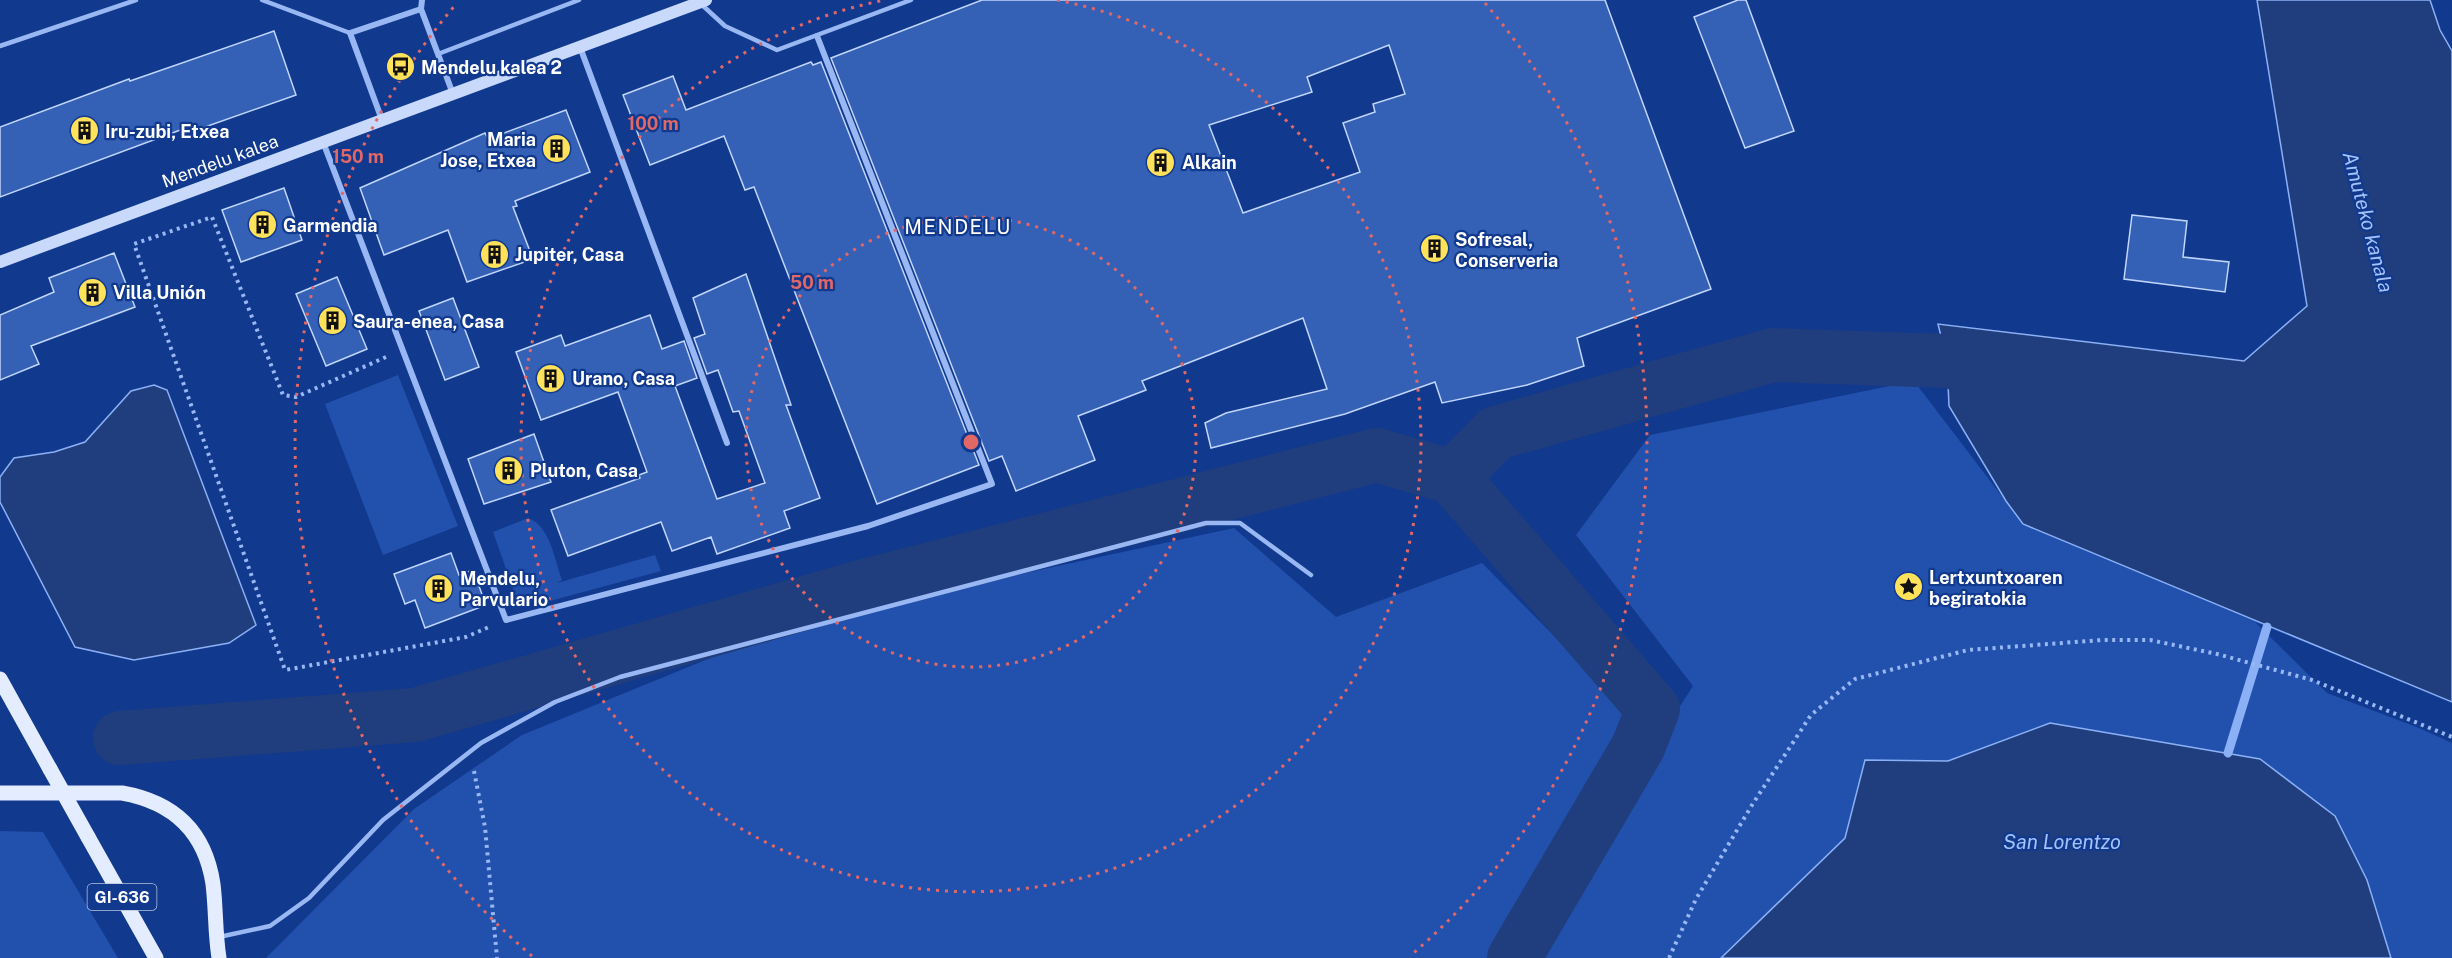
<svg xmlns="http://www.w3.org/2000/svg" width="2452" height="958" viewBox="0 0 2452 958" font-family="'Public Sans',sans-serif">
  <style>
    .green { fill: #2251ad }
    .water { fill: #203e7d; stroke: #8bb0f6; stroke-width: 1.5 }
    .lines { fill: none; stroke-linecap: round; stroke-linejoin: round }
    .stream { stroke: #8bb0f6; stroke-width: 9 }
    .river { stroke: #203e7d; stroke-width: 54 }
    .building { fill: #3460b5; stroke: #c1d5fd; stroke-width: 1.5; fill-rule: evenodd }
    .path { stroke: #99b7f2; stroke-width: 4; stroke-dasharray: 3 4.5; stroke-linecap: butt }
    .service { stroke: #99b7f2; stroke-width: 4.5 }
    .minor { stroke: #99b7f2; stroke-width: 6 }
    .secondary { stroke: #c8d9fc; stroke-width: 12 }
    .primary { stroke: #e4ecff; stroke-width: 15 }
    .primary-bridge { stroke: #e4ecff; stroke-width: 15 }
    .ring { fill: none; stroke: #e26868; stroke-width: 3; stroke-dasharray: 3 6 }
    .labels { text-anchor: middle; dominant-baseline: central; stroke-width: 4.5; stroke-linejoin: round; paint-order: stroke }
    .shield { fill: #11398e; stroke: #b8c4dd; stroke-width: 1.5 }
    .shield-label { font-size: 16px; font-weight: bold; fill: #fff }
    .poi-label { font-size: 18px; font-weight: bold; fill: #fff; stroke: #11398e; text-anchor: start }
    .street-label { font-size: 18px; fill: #fff; stroke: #11398e }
    .water-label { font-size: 20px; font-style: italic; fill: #a5c2f9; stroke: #11398e }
    .neighbourhood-label { font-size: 20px; letter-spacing: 1.5px; fill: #fff; stroke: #11398e }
    .centre { fill: #e26868; stroke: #11398e; stroke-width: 3 }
    .ring-label { font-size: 18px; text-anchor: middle; font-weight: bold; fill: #e26868; stroke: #11398e; stroke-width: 4.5; stroke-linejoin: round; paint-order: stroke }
  </style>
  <rect width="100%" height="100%" fill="#11398e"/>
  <!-- green -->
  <g class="green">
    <polygon points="398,375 458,526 383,555 325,404"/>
    <polygon points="1914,381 2007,503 2113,451 2452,702 2255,622 2327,693 2419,728 2452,743 2452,958 2391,958 2367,880 2050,723 1948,761 1866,760 1845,838 1721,958 1518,958 1693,686 1576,535 1650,435"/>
    <path d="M528,518C550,525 555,561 562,580L557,583L655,555L661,571L550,601L522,604L517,600L493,532Z"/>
    <polygon points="1234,528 1336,617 1482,563 1636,719 1488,958 266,958 414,809 522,735 798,622"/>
    <polygon points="0,831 43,832 118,958 0,958"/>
  </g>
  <!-- water -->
  <g class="water">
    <polygon points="2257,0 2430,0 2440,30 2452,51 2452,702 2023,524 2006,501 1949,406 1947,361 1938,324 2244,361 2307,306"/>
    <polygon points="154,385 167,390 256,625 229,643 134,660 75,647 0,502 0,477 14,458 54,452 85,442 131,391"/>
    <polygon points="2050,723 2260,759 2335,816 2367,880 2391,958 1721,958 1845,838 1865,760 1948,761"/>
  </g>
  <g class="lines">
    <!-- stream -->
    <polyline class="stream" points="2228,753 2267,627"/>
    <!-- river -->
    <g class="river">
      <polyline points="1452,477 1653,709 1638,747 1514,958"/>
      <polyline points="120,738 415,715 857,588 1377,455 1452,477 1496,433 1773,355 1947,361 2018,380"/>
    </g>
  </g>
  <!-- building -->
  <g class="building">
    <path d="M982,0H1605L1711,289L1577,338L1584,366L1527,385L1442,403L1435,382L1345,414L1211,448L1205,423L1226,413L1327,389L1303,318L1142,381L1146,390L1078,416L1095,460L1016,491L1002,456L989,461L831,58ZM1389,45L1405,94L1373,104L1375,112L1343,123L1360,172L1243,213L1209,125L1312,92L1307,77Z"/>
    <polygon points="1738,0 1746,0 1794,131 1745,148 1694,17"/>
    <polygon points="274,31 296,95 185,134 183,129 0,197 0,127 129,79 130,81"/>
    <polygon points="811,62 813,65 821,62 979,465 877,504 754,187 745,190 724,136 650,165 623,95 673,76 686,110"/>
    <polygon points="566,110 590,172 515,201 517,206 513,207 533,259 467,282 448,230 384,255 360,188 485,133 488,139"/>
    <polygon points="284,188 302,240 241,262 222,210"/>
    <polygon points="2132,215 2187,221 2183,257 2229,262 2225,292 2124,279"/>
    <polygon points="114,253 135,307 31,346 39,364 0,380 0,315 54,292 49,278"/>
    <polygon points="746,274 791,405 786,405 820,498 784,511 790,528 717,554 711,537 672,551 661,522 568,556 551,510 640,478 639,475 647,472 618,392 541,420 516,352 561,335 565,346 650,315 662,349 684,341 697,378 675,386 717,499 765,483 739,411 733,412 718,370 707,374 694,338 705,334 693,298"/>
    <polygon points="337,277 367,349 326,366 296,294"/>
    <polygon points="453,298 479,367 445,380 419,311"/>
    <polygon points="534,434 551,482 484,504 468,459"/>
    <polygon points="451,553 459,575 473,570 486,605 425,628 415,600 405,604 394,574"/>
  </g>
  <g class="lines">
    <!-- path -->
    <g class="path">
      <polyline points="386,357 296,397 283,395 212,217 134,244 285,670 466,637 489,627"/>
      <polyline points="474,771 485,827 497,958"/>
      <polyline points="1669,958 1696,899 1752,805 1811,715 1855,679 1968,650 2102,640 2150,640 2217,654 2312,680 2452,737"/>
    </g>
    <!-- service -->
    <g class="service">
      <polyline points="262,0 350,33"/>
      <polyline points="701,4 725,26 777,50 911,0"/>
      <polyline points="0,46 136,0"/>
      <polyline points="438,54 579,0"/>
      <polyline points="219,937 270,926 309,898 383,820 481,743 555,702 620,677 1206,523 1240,523 1311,575"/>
    </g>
    <!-- minor -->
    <g class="minor">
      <polyline points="422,0 421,9 453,94"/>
      <polyline points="580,47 727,443"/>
      <polyline points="382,120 350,33 421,9"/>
      <polyline points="323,142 506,620 868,526 992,484 817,36"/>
    </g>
    <!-- secondary -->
    <polyline class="secondary" points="0,262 706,0"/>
    <!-- primary -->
    <g class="primary">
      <polyline points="0,679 50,769"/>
      <path d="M0,793H122C173,802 205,831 213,884C216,908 215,933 219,958"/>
      <polyline points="88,837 156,958"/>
    </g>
    <!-- primary-bridge -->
    <polyline class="primary-bridge" points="50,769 88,837"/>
  </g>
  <!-- distance rings -->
  <g class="ring">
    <circle cx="971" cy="442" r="225"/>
    <path d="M1057 0A450 450 0 1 1 885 0"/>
    <path d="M532 956A676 676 0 0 1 457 3M1485 3A676 676 0 0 1 1410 956"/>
  </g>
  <!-- icons -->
  <defs>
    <symbol id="bus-disc" viewBox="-11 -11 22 22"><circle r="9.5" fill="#ffe25a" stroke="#11398e"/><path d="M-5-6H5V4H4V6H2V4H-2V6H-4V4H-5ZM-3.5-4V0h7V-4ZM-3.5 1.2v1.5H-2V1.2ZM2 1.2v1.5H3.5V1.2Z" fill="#111"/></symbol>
    <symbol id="building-disc" viewBox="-11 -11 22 22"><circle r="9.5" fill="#ffe25a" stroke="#11398e"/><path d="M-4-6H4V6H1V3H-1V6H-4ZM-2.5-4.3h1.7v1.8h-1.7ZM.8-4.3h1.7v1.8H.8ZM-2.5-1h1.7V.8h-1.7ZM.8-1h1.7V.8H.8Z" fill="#111"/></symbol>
    <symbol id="sight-disc" viewBox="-11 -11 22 22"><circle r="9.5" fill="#ffe25a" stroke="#11398e"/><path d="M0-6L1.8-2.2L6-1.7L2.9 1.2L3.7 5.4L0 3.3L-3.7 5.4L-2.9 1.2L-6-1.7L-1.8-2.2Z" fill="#111"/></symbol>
  </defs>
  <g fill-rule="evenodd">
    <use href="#bus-disc" x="384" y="50" width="33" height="33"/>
    <use href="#building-disc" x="68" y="114" width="33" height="33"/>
    <use href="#building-disc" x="540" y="132" width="33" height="33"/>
    <use href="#building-disc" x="1144" y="146" width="33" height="33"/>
    <use href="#building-disc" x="246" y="208" width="33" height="33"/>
    <use href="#building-disc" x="1418" y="232" width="33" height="33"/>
    <use href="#building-disc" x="478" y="238" width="33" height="33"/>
    <use href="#building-disc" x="76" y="276" width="33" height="33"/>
    <use href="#building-disc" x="316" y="304" width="33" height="33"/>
    <use href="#building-disc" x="534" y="362" width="33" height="33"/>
    <use href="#building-disc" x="492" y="454" width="33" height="33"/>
    <use href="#sight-disc" x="1892" y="570" width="33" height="33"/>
    <use href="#building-disc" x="422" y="572" width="33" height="33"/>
  </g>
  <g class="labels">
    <!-- shield labels -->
    <rect class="shield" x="87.5" y="884" width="69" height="26" rx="4.5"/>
    <g class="shield-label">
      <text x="122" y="897">GI-636</text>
    </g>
    <!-- poi labels -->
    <g class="poi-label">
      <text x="421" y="67">Mendelu kalea 2</text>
      <text x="105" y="131">Iru-zubi, Etxea</text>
      <text x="536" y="139" text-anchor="end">Maria<tspan x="536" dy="21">Jose, Etxea</tspan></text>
      <text x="1182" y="162">Alkain</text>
      <text x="283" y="225">Garmendia</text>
      <text x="1455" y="239">Sofresal,<tspan x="1455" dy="21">Conserveria</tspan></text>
      <text x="515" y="254">Jupiter, Casa</text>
      <text x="113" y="292">Villa Unión</text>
      <text x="353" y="321">Saura-enea, Casa</text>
      <text x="572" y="378">Urano, Casa</text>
      <text x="530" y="470">Pluton, Casa</text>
      <text x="1929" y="577">Lertxuntxoaren<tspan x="1929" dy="21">begiratokia</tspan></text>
      <text x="460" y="578">Mendelu,<tspan x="460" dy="21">Parvulario</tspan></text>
    </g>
    <!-- street labels -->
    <g class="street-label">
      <text transform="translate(220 161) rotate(-20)">Mendelu kalea</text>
    </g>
    <!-- water labels -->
    <g class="water-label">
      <text transform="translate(2368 222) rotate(75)">Amuteko kanala</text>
      <text x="2062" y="842">San Lorentzo</text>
    </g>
    <!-- neighbourhood labels -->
    <g class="neighbourhood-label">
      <text x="958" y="227">MENDELU</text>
    </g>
  </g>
  <circle cx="971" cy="442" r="9" class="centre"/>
  <g class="ring-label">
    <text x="653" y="130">100 m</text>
    <text x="358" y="163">150 m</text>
    <text x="812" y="289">50 m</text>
  </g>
</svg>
